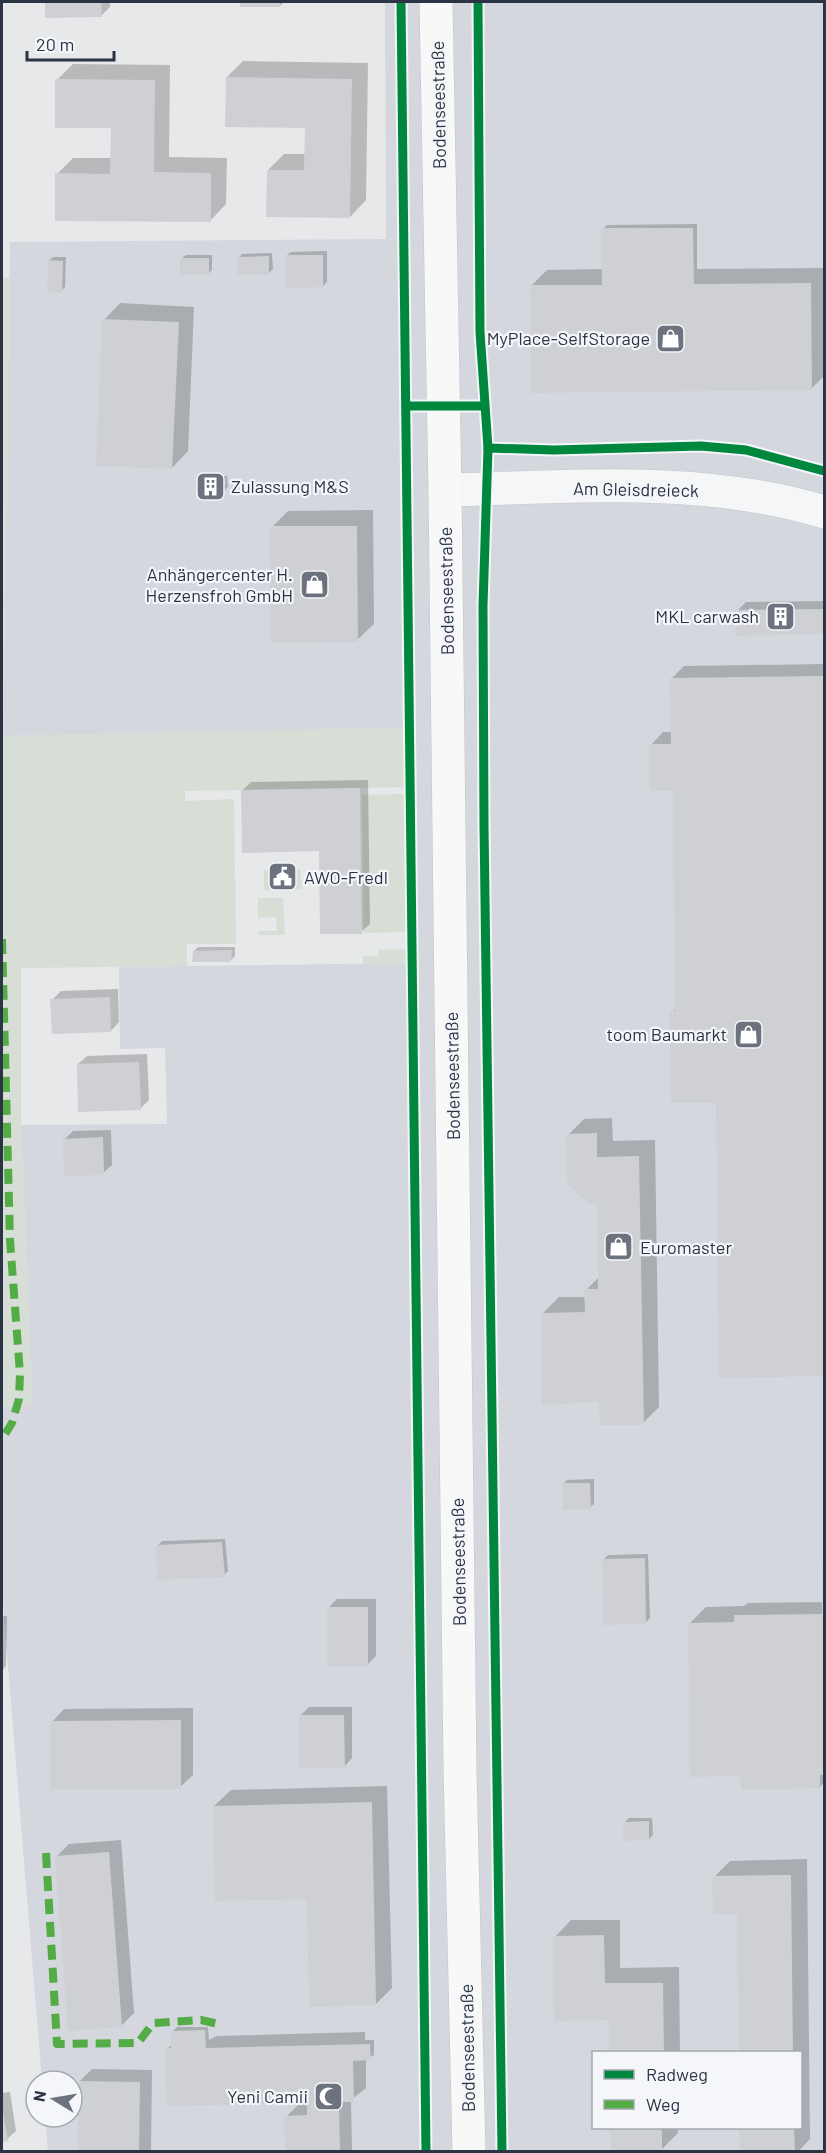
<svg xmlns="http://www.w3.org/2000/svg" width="826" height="2153" viewBox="0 0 826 2153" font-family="Barlow,sans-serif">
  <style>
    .built { fill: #d4d7dd; fill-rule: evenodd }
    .green { fill: #d6ded6 }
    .shadow { fill: #0003 }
    .building { fill: #ced0d3 }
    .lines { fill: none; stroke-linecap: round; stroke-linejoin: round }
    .street-casing { stroke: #c4c6c8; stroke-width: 34 }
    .primary-casing { stroke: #c2c5c8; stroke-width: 34 }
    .street { stroke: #f5f6f7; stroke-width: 33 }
    .primary { stroke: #f8f8f8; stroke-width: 33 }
    .quiet { stroke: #54ac47; stroke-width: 8; stroke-dasharray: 15 8; stroke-linecap: butt }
    .cycleway-casing { stroke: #f4f6f9; stroke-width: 13 }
    .cycleway { stroke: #00873e; stroke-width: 9 }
    .labels { text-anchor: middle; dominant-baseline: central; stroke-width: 4.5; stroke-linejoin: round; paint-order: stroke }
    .street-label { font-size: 18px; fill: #2b3445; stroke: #f4f6f9 }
    .poi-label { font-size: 18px; fill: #2b3445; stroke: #f4f6f9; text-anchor: end }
  </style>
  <rect width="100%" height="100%" fill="#e6e8ea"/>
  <!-- built -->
  <path class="built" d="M385,2H824V2151H48L45,2117H72V2081H42L2,1593V1407L32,1405L21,1125L167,1124L165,1048L120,1049L119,967L407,963L403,728L3,736L10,242L386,239ZM594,2052H800V2128H594Z"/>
  <!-- green -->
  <g class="green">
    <polygon points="2,278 10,278 3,736 409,727 410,787 185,791 185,801 234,799 236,944 187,944 187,966 21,968 21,1125 32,1405 2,1407"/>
    <polygon points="404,794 407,932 364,933 362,795"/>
    <polygon points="300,869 302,889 264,890 264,870"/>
    <polygon points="258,898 283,898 285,935 258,935 258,931 277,931 276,917 258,918"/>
    <polygon points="407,949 407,964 363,964 363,956 378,956 378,950"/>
  </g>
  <!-- shadow -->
  <g class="shadow">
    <polygon points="46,2 110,2 110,7 101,16 47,16"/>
    <polygon points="241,2 284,2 280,6 241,6"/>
    <polygon points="243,61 368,63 366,200 350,217 268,170 284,154 306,154 306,126 227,77"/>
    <polygon points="73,64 170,65 169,157 227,158 226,204 210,221 57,174 73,158 112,158 112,127 57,80"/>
    <polygon points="697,224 697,269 824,268 824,376 811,389 531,286 547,270 603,269 603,229 607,225"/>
    <polygon points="327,251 327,282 323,286 287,255 291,252"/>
    <polygon points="272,253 273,269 269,273 238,258 242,254"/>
    <polygon points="186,255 212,255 212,270 208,274 182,258"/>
    <polygon points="53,257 66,257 65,287 61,291 49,261"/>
    <polygon points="120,303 194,307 188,451 172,468 104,320"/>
    <polygon points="201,476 227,476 228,487 224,491 197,480"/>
    <polygon points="373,510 374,624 357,640 272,527 288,511"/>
    <polygon points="824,601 824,633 737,634 737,611 746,602"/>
    <polygon points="824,664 824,1375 721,1376 718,1101 672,1012 677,1007 674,789 651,745 663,732 673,732 672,678 684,666"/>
    <polygon points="368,780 370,924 361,932 320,850 243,790 251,782"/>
    <polygon points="198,947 235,947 235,956 231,960 194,951"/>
    <polygon points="118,989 119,1022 111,1031 52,1000 61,991"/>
    <polygon points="147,1054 149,1100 140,1109 78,1064 87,1056"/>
    <polygon points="612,1118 613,1141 655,1140 659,1407 643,1423 601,1401 542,1314 559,1297 586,1297 586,1290 599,1277 598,1203 568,1135 584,1119"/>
    <polygon points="111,1130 112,1165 103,1173 64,1140 73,1131"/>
    <polygon points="594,1479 594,1504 590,1507 563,1484 567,1480"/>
    <polygon points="225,1539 228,1571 224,1575 158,1545 162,1541"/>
    <polygon points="648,1554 650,1618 646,1622 604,1559 608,1555"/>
    <polygon points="824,1564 824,1709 750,1710 750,1713 824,1712 824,1782 820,1787 742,1775 690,1623 706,1607 744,1606 748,1603 824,1602"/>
    <polygon points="337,1599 376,1599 376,1656 368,1664 328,1608"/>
    <polygon points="2,1616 7,1616 6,1666 2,1671"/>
    <polygon points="309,1707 352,1707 352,1758 344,1767 300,1716"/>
    <polygon points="193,1708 193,1775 180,1787 52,1722 64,1709"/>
    <polygon points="387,1786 392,1988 376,2004 308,1897 214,1806 231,1790"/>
    <polygon points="629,1818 652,1818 653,1835 649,1839 625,1822"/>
    <polygon points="121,1840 134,2013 121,2026 56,1857 69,1844"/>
    <polygon points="807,1859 810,2139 798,2152 741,2152 741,2128 800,2128 800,2052 740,2052 739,1912 714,1877 730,1861"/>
    <polygon points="571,1920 620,1920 620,1968 679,1967 680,2052 611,2052 611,2019 555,1937"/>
    <polygon points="177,2027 208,2027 209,2040 217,2036 365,2032 365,2040 374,2040 374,2055 366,2059 366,2088 351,2100 352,2152 287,2152 286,2117 301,2102 167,2049 173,2043 173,2031"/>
    <polygon points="92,2069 152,2070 151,2152 79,2152 79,2082"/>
    <polygon points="10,2092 16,2131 7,2139 2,2140 2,2093"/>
    <polygon points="612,2128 678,2128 678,2133 662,2149 612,2150"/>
  </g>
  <!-- building -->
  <g class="building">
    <polygon points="45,2 101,2 102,17 45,18"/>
    <rect x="240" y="2" width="40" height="5"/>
    <polygon points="226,77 352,79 350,218 266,217 267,170 304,170 305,128 225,127"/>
    <polygon points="55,79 155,80 154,172 211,173 211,222 55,221 55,173 110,174 111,128 55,128"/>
    <polygon points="601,228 693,228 694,284 811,283 812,390 531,393 530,285 602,285"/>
    <polygon points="286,255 323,255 323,287 286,288"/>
    <polygon points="269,256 269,275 238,275 237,257"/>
    <rect x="180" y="258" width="29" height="17"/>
    <polygon points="48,260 63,261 62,293 47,292"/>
    <polygon points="102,319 179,322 172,469 96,466"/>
    <rect x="196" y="480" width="28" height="12"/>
    <polygon points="270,526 357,526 358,642 271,643"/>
    <polygon points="824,609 824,634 736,636 735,610"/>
    <polygon points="824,676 824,1376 719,1378 716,1103 671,1103 670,1011 675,1011 673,791 650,791 649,744 671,744 670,678"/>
    <polygon points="360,788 362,934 320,934 319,851 242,853 241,790"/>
    <polygon points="232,950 231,962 192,962 193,951"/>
    <polygon points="110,997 111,1032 52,1034 50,999"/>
    <polygon points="139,1062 141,1110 78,1112 77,1064"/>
    <polygon points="597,1133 597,1157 639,1156 644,1425 600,1425 599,1402 542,1405 541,1313 585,1312 584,1289 598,1289 597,1204 589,1204 567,1183 566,1134"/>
    <polygon points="103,1137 104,1175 64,1176 63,1139"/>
    <polygon points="562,1483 590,1483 591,1509 563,1510"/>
    <polygon points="222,1542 225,1577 157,1580 156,1545"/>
    <polygon points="645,1558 646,1624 603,1625 602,1559"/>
    <polygon points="822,1565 824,1565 824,1775 820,1775 820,1788 741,1790 740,1776 690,1777 688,1623 734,1622 734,1615 822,1614"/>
    <rect x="327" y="1607" width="41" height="59"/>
    <polygon points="299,1715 344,1715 345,1768 299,1768"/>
    <polygon points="181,1720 181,1789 50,1789 50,1721"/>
    <polygon points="372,1802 376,2005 309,2007 307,1899 215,1901 213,1806"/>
    <polygon points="649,1821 649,1840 623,1841 623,1822"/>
    <polygon points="109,1852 122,2027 68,2031 55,1856"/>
    <polygon points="791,1875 793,2052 739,2052 737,1914 713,1914 712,1876"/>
    <polygon points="604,1935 605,1983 663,1983 664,2052 610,2052 609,2020 554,2021 553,1936"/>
    <polygon points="205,2030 206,2048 370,2044 371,2060 353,2061 354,2102 339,2102 340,2152 285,2152 284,2116 307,2115 307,2103 167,2106 165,2048 171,2048 171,2031"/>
    <polygon points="78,2081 140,2082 139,2152 78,2152"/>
    <polygon points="2,2106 8,2141 2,2142"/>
    <polygon points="610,2128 662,2128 662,2151 611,2151"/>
    <polygon points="739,2128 794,2128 795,2152 740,2152"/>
  </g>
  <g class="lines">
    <defs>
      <path id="street" d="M445,490C571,487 703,475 824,512"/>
      <polyline id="primary" points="436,2 445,490 460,1769 469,2152"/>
    </defs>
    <!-- street casing -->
    <use href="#street" class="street-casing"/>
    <!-- primary casing -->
    <use href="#primary" class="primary-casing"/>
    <!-- street -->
    <use href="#street" class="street"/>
    <!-- primary -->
    <use href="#primary" class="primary"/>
    <!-- quiet -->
    <g class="quiet">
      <polyline points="2,939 10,1240 20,1374 19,1399 12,1423 2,1439"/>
      <polyline points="46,1853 57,2044 138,2043 153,2023 201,2020 223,2025"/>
    </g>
    <defs>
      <g id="cycleway">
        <polyline points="401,2 426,2152"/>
        <polyline points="478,2 480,332 488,448 483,606 484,825 502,2152"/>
        <polyline points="407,406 484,406"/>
        <polyline points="488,448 554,450 701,446 746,450 824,471"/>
      </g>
    </defs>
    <!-- cycleway casing -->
    <use href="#cycleway" class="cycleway-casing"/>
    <!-- cycleway -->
    <use href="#cycleway" class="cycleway"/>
  </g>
  <!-- icons -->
  <defs>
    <symbol id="shop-square" viewBox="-11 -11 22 22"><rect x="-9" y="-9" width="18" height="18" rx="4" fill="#6c737f" stroke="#f4f6f9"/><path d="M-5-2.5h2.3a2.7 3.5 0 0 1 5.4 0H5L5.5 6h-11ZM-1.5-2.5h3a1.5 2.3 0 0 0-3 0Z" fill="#fff"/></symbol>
    <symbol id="building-square" viewBox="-11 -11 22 22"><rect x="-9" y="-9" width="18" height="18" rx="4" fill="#6c737f" stroke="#f4f6f9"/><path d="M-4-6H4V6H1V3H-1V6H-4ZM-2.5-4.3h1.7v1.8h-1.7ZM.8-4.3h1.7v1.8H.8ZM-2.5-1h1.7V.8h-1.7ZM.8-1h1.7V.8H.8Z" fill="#fff"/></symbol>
    <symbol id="civic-square" viewBox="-11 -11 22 22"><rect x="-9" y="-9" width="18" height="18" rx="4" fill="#6c737f" stroke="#f4f6f9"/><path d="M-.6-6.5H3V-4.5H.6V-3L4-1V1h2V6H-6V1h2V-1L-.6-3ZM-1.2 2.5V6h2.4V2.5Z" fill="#fff"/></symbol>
    <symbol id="mosque-square" viewBox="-11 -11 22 22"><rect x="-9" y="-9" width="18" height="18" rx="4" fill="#6c737f" stroke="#f4f6f9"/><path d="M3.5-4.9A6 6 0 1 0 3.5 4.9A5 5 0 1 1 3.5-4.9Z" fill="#fff"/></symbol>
  </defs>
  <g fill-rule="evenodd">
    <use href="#shop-square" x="654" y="322" width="33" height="33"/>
    <use href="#building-square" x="194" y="470" width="33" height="33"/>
    <use href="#shop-square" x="298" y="568" width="33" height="33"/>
    <use href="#building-square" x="764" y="600" width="33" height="33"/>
    <use href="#civic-square" x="266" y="860" width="33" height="33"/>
    <use href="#shop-square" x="732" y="1018" width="33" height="33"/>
    <use href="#shop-square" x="602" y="1230" width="33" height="33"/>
    <use href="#mosque-square" x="312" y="2080" width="33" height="33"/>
  </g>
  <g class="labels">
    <!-- street labels -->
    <g class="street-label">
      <text transform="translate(438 105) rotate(-91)">Bodenseestraße</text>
      <text transform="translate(636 489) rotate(1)">Am Gleisdreieck</text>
      <text transform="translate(446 591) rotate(-91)">Bodenseestraße</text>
      <text transform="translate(452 1076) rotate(-91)">Bodenseestraße</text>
      <text transform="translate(458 1562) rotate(-91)">Bodenseestraße</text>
      <text transform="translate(467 2048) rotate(-91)">Bodenseestraße</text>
    </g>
    <!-- poi labels -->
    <g class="poi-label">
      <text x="650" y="338">MyPlace-SelfStorage</text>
      <text x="231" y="486" text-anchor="start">Zulassung M&amp;S</text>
      <text x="293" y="574">Anhängercenter H.<tspan x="293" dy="21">Herzensfroh GmbH</tspan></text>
      <text x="759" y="616">MKL carwash</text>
      <text x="304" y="877" text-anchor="start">AWO-Fredl</text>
      <text x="727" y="1034">toom Baumarkt</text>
      <text x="640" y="1247" text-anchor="start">Euromaster</text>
      <text x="308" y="2096">Yeni Camii</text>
    </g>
  </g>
  <!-- border -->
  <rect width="826" height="2153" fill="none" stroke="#2b3445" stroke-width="6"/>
  <!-- legend -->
  <rect x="592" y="2051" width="210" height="78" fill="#f4f6f9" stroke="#a4a8b1" stroke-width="1.5"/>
  <rect x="604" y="2070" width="30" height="9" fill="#00873e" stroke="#a4a8b1" stroke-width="1.5"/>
  <text x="646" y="2081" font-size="18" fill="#2b3445">Radweg</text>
  <rect x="604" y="2100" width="30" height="9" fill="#54ac47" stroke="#a4a8b1" stroke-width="1.5"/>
  <text x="646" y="2111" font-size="18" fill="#2b3445">Weg</text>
  <!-- north arrow -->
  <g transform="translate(54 2099) rotate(281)"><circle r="28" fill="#f4f6f9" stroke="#a4a8b1" stroke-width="1.5"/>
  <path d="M0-4.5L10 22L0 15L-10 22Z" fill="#6c737f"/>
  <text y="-9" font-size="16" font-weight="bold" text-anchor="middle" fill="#2b3445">N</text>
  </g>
  <!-- scale -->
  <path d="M27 51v9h87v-9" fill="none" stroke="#2b3445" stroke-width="3"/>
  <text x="36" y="51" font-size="18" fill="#2b3445" stroke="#f4f6f9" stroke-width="4.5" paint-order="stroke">20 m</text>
</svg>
